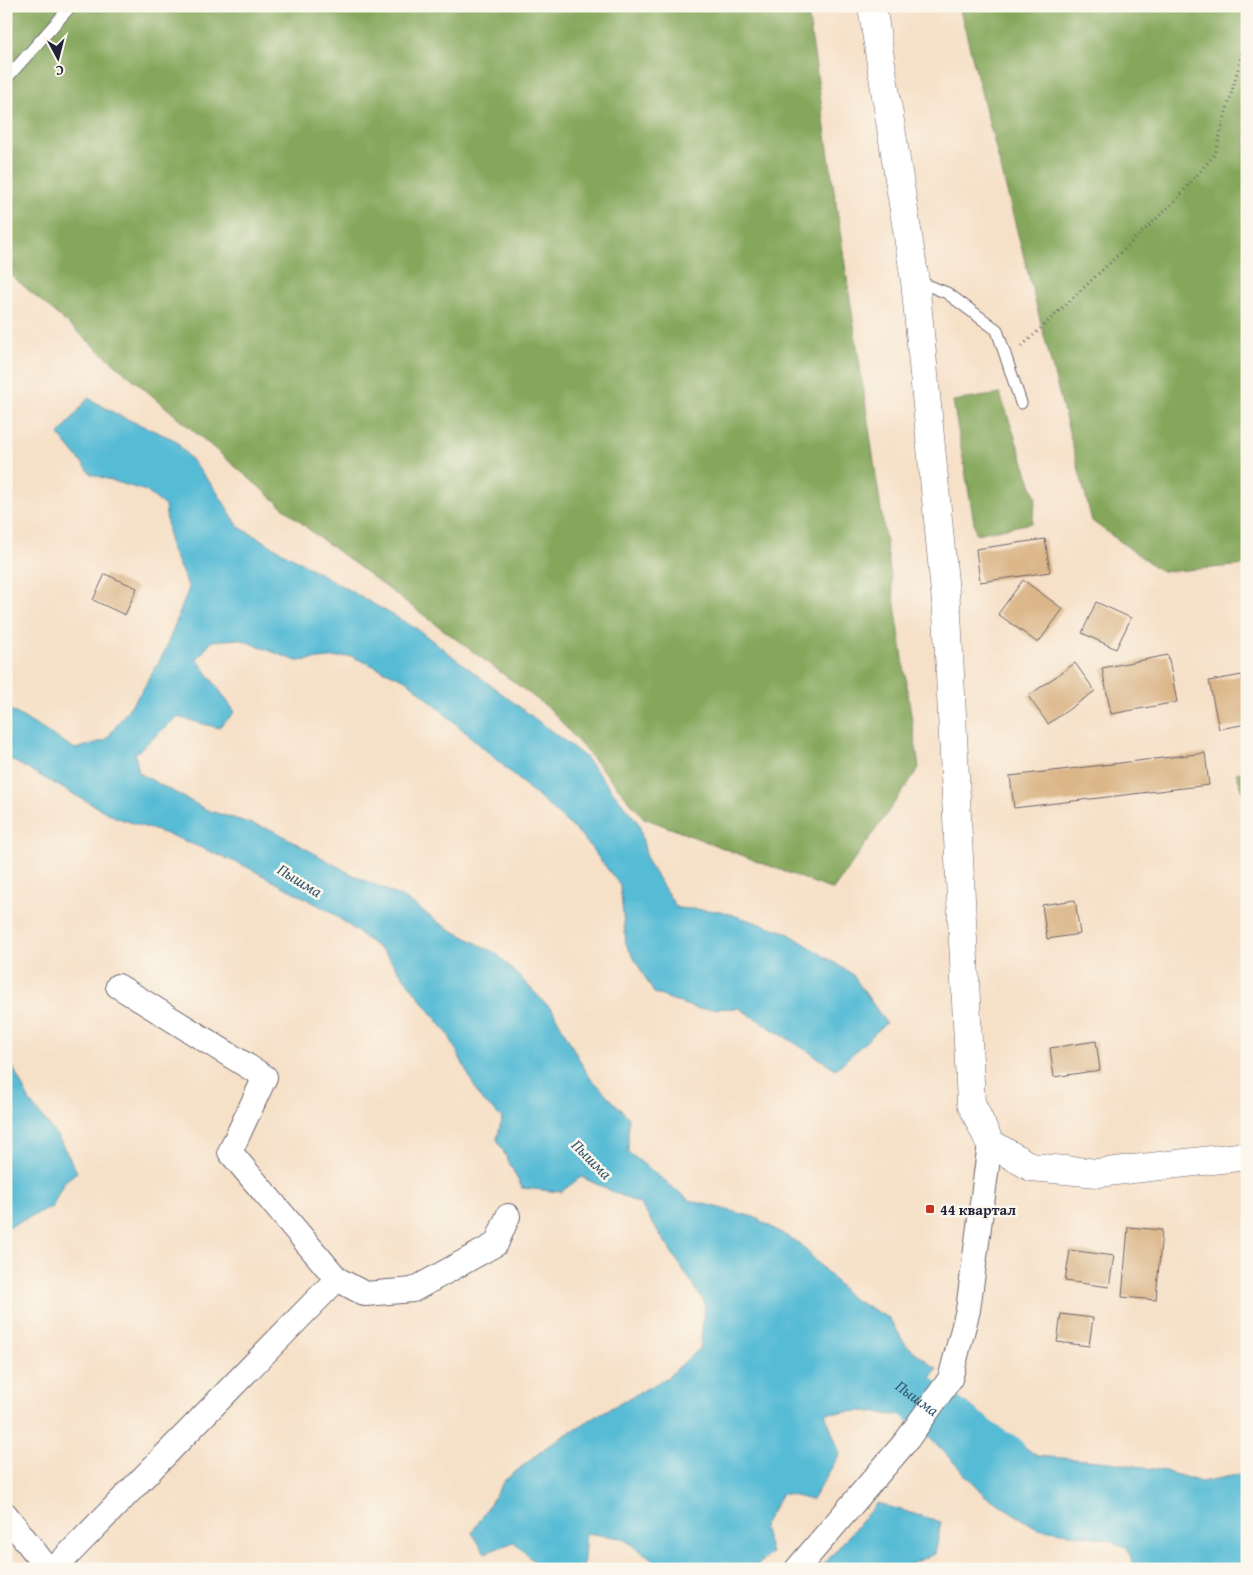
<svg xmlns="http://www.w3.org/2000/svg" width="1253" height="1575" viewBox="0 0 1253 1575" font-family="'Gentium Book Plus',serif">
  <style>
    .forest { fill: #85a75c; stroke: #54644c }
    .water { fill: #57bbd5; stroke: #3c6e88 }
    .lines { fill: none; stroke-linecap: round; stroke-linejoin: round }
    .river { stroke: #57bbd5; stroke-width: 49 }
    .building { fill: #dbb688 }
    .lane-casing { stroke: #6c646c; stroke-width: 13 }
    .street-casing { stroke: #6c646c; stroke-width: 26 }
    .secondary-casing { stroke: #6c646c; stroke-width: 29 }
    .path { stroke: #6c646c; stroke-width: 3; stroke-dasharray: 1 4; stroke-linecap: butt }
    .lane { stroke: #fff; stroke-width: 11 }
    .street { stroke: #fff; stroke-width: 24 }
    .secondary { stroke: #fff; stroke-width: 28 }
    .poi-dot { fill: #c8321e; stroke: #fbf7ec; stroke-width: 2 }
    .labels { text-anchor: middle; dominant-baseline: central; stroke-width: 5; stroke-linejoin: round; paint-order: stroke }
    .poi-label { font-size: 15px; font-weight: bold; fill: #22223b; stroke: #fbf7ec; text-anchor: start }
    .water-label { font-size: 16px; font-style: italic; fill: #355871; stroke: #fbf7ec }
  </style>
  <rect width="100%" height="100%" fill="#fbf7ec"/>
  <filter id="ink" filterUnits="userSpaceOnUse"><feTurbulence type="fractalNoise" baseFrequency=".02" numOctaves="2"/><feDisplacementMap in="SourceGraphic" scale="10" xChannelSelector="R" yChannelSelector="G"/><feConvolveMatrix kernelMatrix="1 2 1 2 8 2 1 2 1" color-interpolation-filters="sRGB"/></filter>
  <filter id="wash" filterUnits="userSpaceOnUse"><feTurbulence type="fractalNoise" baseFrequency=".0096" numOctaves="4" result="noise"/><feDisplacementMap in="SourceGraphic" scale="20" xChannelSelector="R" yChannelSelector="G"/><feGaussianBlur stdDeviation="1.12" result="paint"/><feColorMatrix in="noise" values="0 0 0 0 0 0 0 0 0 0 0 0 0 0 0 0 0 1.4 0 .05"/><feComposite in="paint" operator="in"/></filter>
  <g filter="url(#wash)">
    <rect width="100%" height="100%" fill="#f6e0c7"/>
    <!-- forest -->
    <g class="forest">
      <polygon points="6,6 807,6 919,768 833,890 644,818 550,709 312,532 6,271"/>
      <polygon points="959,6 1247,6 1247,565 1162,572 1092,521"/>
      <polygon points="1000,394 1036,498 1032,523 976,534 953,401"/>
      <polygon points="1247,771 1247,802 1236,773"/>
    </g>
    <!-- water -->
    <g class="water">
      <polygon points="88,398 120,416 175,440 215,489 239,527 417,629 584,756 639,824 648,863 677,908 720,911 786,932 852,974 886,1023 836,1069 739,1008 697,1009 654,993 626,944 620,885 581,835 408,681 351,656 297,661 239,639 212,641 197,659 235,712 219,728 177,717 135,754 139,773 207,810 275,831 349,873 407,900 442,925 497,954 553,1011 587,1074 628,1117 628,1152 689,1200 754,1217 800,1244 851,1298 889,1318 905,1344 937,1369 908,1412 894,1415 864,1411 825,1413 840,1454 812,1500 782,1493 763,1527 771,1553 753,1569 667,1569 622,1538 586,1533 583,1569 541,1569 514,1542 485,1553 472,1533 504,1481 549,1445 598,1415 668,1377 700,1348 705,1303 640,1204 581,1177 561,1192 522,1188 497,1139 502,1118 480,1098 448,1034 385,953 331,912 247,867 175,837 115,817 6,757 6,707 75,749 106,740 143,689 165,651 189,588 170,546 165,506 146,491 91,474 59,435"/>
      <polygon points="6,1053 30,1102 58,1137 77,1172 64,1182 52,1207 6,1228"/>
      <polygon points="965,1402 1037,1456 1111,1462 1165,1471 1201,1482 1247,1473 1247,1569 1134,1569 1128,1548 1106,1539 1037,1528 984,1495 930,1437"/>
      <polygon points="877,1503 941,1522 935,1554 899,1569 820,1569"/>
    </g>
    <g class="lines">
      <!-- river -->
      <path class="river" id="s1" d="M864,1359L995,1454L1002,1456"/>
    </g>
    <g id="blocks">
      <!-- building -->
      <g class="building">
        <polygon points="1045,539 1050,572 980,582 976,549"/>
        <polygon points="105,574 137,588 125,615 93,600"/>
        <polygon points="1023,580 1063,609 1038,643 998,614"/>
        <polygon points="1096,602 1131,618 1116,649 1082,633"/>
        <polygon points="1168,655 1177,702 1111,714 1102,668"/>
        <polygon points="1075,663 1095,691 1048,724 1028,696"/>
        <polygon points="1242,675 1247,701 1247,724 1219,729 1209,681"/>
        <polygon points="1205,753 1209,785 1014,808 1010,776"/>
        <polygon points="1075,900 1080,934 1047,939 1042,905"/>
        <polygon points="1096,1041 1100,1070 1054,1077 1050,1048"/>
        <polygon points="1128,1227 1162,1230 1156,1300 1122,1297"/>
        <polygon points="1070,1250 1114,1256 1109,1287 1065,1281"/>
        <polygon points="1061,1314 1093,1318 1089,1346 1057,1342"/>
      </g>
    </g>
  </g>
  <g filter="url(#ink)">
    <use href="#blocks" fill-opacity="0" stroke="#6c646c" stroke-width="1"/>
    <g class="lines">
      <defs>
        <g id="lane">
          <polyline points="6,79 71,6"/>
          <polyline points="917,281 947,293 997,330 1021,403"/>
        </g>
        <g id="street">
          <polyline points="118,986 265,1077 230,1152 337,1279 365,1294 413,1290 496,1244 508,1216"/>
          <polyline points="6,1515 48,1569"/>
          <polyline points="54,1569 337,1279"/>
          <polyline points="797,1569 907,1440 950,1379 968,1310 990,1143"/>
        </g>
        <polyline id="secondary" points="872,6 915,281 947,613 971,1103 990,1143 1031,1167 1098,1173 1247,1156"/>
      </defs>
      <!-- lane casing -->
      <use href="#lane" class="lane-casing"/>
      <!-- street casing -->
      <use href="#street" class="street-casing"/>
      <!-- secondary casing -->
      <use href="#secondary" class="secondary-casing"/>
      <!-- path -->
      <polyline class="path" points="1022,346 1174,202 1215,154 1247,35"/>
      <!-- lane -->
      <use href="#lane" class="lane"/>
      <!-- street -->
      <use href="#street" class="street"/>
      <!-- secondary -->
      <use href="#secondary" class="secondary"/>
    </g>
  </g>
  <!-- markers -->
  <rect class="poi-dot" x="925" y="1204" width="10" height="10" rx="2.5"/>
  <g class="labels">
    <!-- poi labels -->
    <g class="poi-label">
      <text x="940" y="1209">44 квартал</text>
    </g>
    <!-- water labels -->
    <g class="water-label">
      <text transform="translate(300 880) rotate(32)">Пышма</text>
      <text transform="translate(592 1159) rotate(45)">Пышма</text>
      <text stroke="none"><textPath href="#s1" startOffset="66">Пышма</textPath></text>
    </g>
  </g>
  <!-- margin -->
  <rect width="1253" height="1575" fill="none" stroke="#fbf7ec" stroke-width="25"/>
  <!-- north arrow -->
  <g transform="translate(58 58) rotate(173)" stroke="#fbf7ec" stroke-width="4" paint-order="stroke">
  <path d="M0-4L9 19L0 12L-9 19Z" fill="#22223b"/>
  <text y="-8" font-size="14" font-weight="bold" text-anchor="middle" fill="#22223b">С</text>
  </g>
</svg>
